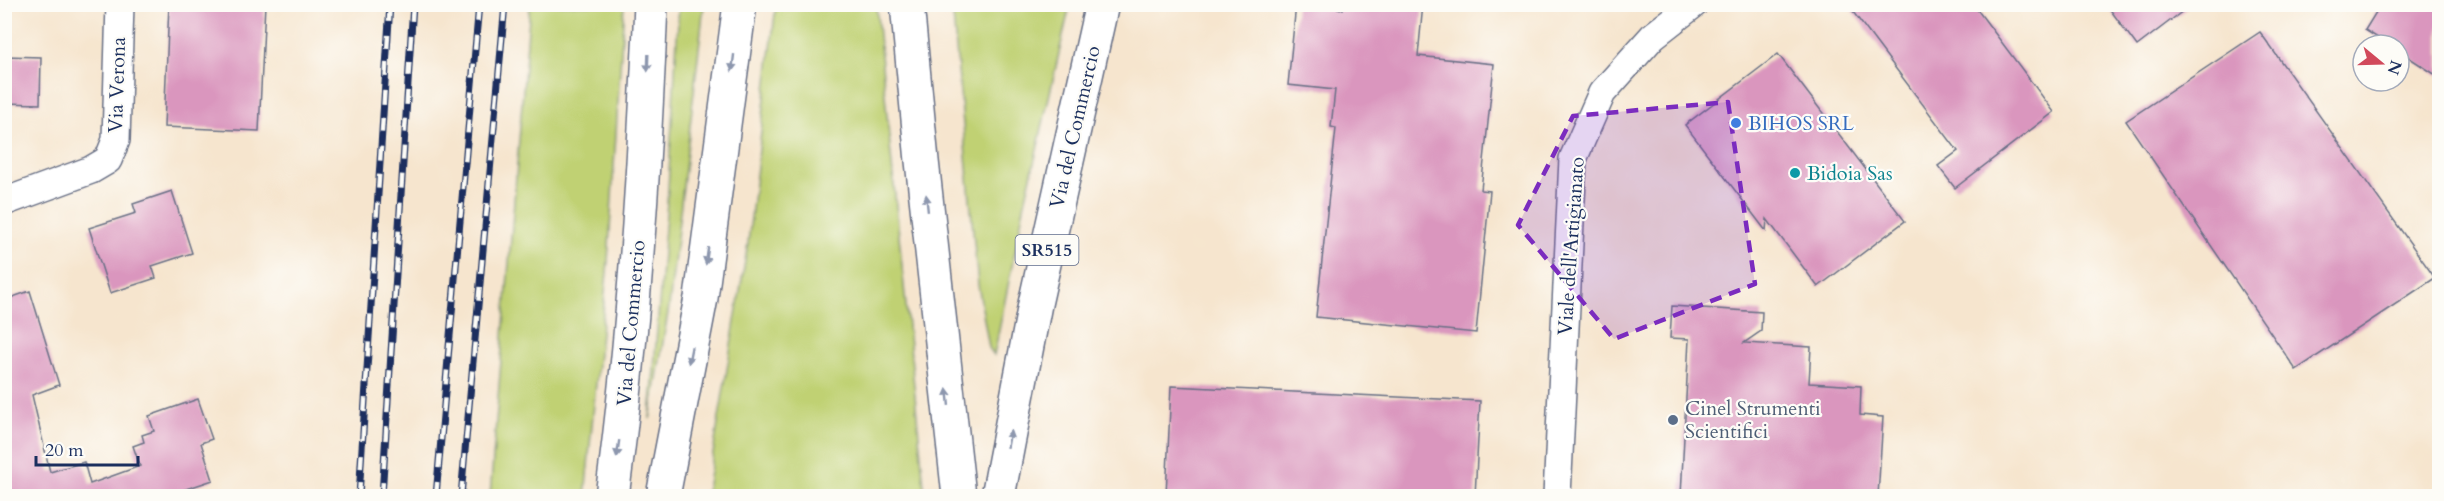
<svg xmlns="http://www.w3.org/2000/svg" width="2444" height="501" viewBox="0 0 2444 501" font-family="Cardo,serif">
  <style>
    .green { fill: #c0d173; stroke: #6e8068; stroke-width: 1.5 }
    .building { fill: #da96be }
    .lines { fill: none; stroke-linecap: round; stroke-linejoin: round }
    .street-casing { stroke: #686f85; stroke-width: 30 }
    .primary-casing { stroke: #686f85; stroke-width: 36 }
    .highway-casing { stroke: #686f85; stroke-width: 36 }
    .street { stroke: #fff; stroke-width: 27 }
    .primary { stroke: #fff; stroke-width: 33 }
    .highway { stroke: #fff; stroke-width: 33 }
    .rail-casing { stroke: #1b2f5e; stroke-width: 7 }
    .rail { stroke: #fdfcf7; stroke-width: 4.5; stroke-dasharray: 14; stroke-linecap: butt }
    .oneway { fill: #8d97ae }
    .marked { fill: #7b2cbf; fill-opacity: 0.2; stroke: #7b2cbf; stroke-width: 4.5; stroke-dasharray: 12 8; stroke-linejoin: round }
    .shop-dot { fill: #3f7fe0; stroke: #fdfcf7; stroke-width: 2 }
    .culture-dot { fill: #0f9aa8; stroke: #fdfcf7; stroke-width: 2 }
    .service-dot { fill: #5c6f8a; stroke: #fdfcf7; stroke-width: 2 }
    .labels { text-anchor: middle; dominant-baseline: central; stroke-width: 4.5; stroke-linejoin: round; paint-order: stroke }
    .shield { fill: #fdfcf7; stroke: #5f6c8c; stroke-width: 1.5 }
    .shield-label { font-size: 18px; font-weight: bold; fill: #1b2f5e }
    .street-label { font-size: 20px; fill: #1b2f5e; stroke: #fdfcf7 }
    .shop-label { font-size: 20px; fill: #366cbe; stroke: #fdfcf7; text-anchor: start }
    .culture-label { font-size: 20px; fill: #0d838f; stroke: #fdfcf7; text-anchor: start }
    .service-label { font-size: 20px; fill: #4e5e75; stroke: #fdfcf7; text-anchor: start }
  </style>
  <rect width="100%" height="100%" fill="#fdfcf7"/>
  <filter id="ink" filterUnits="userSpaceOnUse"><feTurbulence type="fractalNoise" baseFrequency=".0167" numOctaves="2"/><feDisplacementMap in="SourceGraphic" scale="12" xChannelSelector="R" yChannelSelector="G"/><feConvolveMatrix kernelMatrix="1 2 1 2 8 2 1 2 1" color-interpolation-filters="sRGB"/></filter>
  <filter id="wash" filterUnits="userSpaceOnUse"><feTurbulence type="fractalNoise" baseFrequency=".008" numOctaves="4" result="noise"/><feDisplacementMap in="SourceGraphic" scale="24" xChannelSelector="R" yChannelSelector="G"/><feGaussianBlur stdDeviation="1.35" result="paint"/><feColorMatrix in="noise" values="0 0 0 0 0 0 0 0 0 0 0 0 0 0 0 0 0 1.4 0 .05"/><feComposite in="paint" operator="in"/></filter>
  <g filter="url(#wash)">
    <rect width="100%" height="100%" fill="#f6e5ce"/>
    <!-- green -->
    <g class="green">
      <polygon points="530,5 624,5 608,262 585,496 490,496"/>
      <polygon points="679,5 704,5 669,307 650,419 668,189"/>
      <polygon points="776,5 876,5 925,496 706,496 748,243"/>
      <polygon points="952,5 1070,5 1024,207 994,355 989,348 978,285"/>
    </g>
    <g id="blocks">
      <!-- building -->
      <g class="building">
        <polygon points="169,4 265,4 259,131 164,127"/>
        <polygon points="1296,4 1343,9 1343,4 1423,4 1418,56 1494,64 1481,190 1490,191 1476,333 1316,317 1336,128 1331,127 1335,90 1288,85"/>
        <polygon points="1847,4 1973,4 2054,112 1955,188 1938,166 1958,151"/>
        <polygon points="2106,4 2192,4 2137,46"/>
        <polygon points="2381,4 2439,4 2439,77 2399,51 2399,45 2389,45 2365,30"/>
        <polygon points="2260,32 2435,278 2296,370 2126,121"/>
        <polygon points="1778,54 1905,221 1818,287 1767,219 1766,231 1685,125"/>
        <polygon points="4,56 41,57 40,104 4,103"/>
        <polygon points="172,191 192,253 152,266 156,278 110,293 89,228 136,213 133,204"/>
        <polygon points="30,291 59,385 32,395 50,472 84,462 90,484 140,466 133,446 144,442 142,435 154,431 149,416 198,399 212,439 201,443 213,480 165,496 4,496 4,300"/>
        <polygon points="1672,306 1762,312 1761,331 1744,343 1811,347 1809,383 1861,386 1860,415 1883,417 1878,496 1681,496 1689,339 1670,338"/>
        <polygon points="1171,386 1480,401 1475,496 1166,496"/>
      </g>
    </g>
  </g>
  <g filter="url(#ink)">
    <use href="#blocks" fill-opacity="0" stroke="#686f85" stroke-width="1.5"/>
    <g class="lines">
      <defs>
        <g id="street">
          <polyline points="4,202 91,170 108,160 116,140 120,4"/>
          <polyline points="1557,496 1573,159 1602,93 1653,36 1694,4"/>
        </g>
        <g id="primary">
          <path d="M612,496C634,333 644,169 651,4"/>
          <polyline points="998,496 1035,304 1102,4"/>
        </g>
        <g id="highway">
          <polyline points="907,4 922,161 959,496"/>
          <polyline points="663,496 701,298 740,4"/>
        </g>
      </defs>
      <!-- street casing -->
      <use href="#street" class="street-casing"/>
      <!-- primary casing -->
      <use href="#primary" class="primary-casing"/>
      <!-- highway casing -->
      <use href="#highway" class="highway-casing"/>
      <!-- street -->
      <use href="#street" class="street"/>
      <!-- primary -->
      <use href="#primary" class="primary"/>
      <!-- highway -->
      <use href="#highway" class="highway"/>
      <defs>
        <g id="rail">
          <polyline points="359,496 390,4"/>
          <polyline points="382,496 413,4"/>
          <polyline points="436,496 479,4"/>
          <polyline points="461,496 505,4"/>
        </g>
      </defs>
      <!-- rail casing -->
      <use href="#rail" class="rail-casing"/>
      <!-- rail -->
      <use href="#rail" class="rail"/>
    </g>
    <!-- one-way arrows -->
    <defs><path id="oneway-solid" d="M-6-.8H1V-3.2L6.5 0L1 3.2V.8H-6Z" transform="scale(1.5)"/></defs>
    <g class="oneway">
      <use href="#oneway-solid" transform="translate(648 63) rotate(92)"/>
      <use href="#oneway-solid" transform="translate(733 63) rotate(97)"/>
      <use href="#oneway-solid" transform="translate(927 203) rotate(-96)"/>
      <use href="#oneway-solid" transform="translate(707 256) rotate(98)"/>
      <use href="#oneway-solid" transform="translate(690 355) rotate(101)"/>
      <use href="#oneway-solid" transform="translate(948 397) rotate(-96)"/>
      <use href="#oneway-solid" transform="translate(1009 439) rotate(-80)"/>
      <use href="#oneway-solid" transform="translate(618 449) rotate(98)"/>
    </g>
  </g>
  <!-- marked area -->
  <path class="marked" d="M1728,102L1755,284L1614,339L1518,225L1573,116Z"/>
  <!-- markers -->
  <circle class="shop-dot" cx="1736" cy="123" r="6"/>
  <circle class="culture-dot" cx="1795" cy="173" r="6"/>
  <circle class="service-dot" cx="1673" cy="420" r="6"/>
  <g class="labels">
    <!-- shield labels -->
    <rect class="shield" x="1015.5" y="235" width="63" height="30" rx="4.5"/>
    <g class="shield-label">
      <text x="1047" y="250">SR515</text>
    </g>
    <!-- street labels -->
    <g class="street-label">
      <text transform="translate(117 85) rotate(-88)">Via Verona</text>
      <text transform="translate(1075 127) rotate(-77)">Via del Commercio</text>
      <text transform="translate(1571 246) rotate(-86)">Viale dell'Artigianato</text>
      <text transform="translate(631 323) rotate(-85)">Via del Commercio</text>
    </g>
    <!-- shop labels -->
    <g class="shop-label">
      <text x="1748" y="123">BIHOS SRL</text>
    </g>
    <!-- culture labels -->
    <g class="culture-label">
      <text x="1807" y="173">Bidoia Sas</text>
    </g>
    <!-- service labels -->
    <g class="service-label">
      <text x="1685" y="408">Cinel Strumenti<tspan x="1685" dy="23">Scientifici</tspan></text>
    </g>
  </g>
  <!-- margin -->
  <rect width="2444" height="501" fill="none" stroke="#fdfcf7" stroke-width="24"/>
  <!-- north arrow -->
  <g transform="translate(2381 63) rotate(109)"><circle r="28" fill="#fdfcf7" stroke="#a3aaba" stroke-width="1.5"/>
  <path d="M0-4.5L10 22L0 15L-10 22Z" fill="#d1495b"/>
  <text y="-9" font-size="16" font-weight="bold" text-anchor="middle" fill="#1b2f5e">N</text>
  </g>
  <!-- scale -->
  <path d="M36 456v9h102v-9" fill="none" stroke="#1b2f5e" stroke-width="3"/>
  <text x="45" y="456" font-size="18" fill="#1b2f5e" stroke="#fdfcf7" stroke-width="4.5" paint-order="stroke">20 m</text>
</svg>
